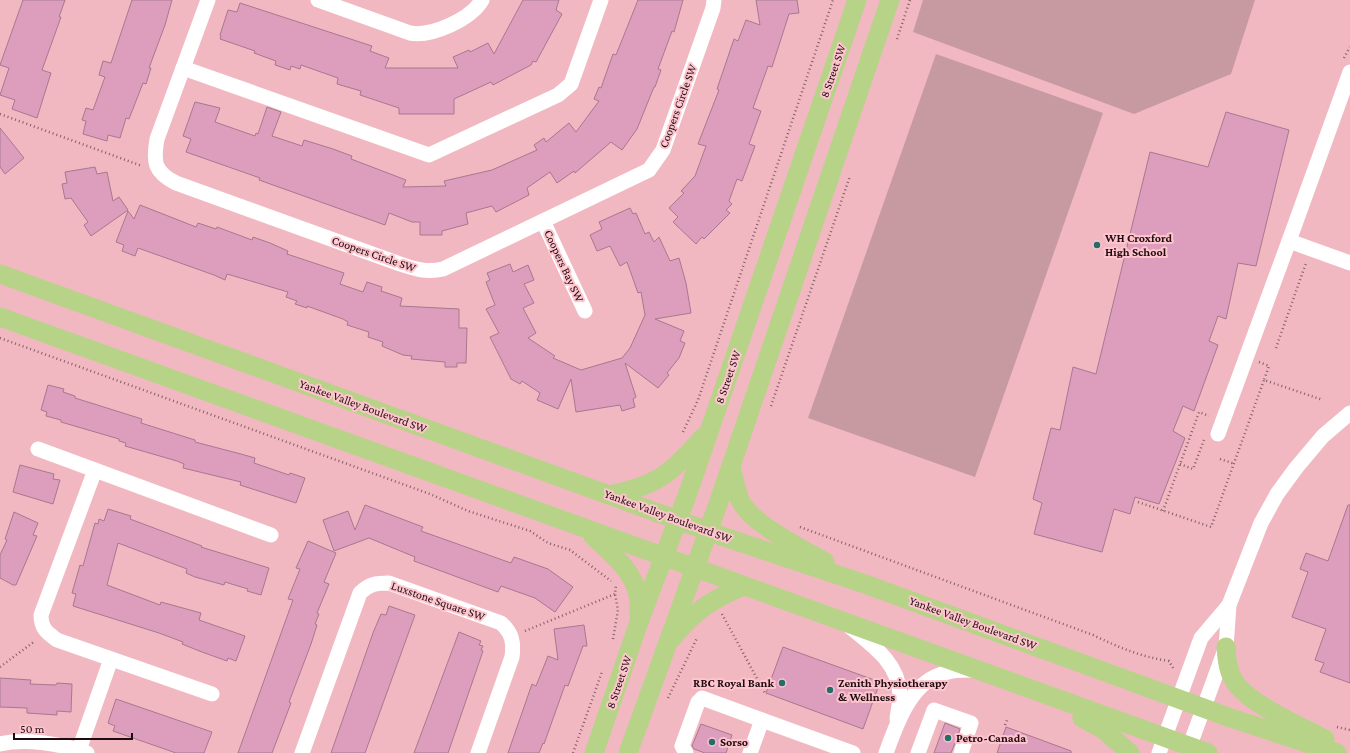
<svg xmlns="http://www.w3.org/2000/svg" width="1350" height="753" viewBox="0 0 1350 753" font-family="'Crimson Pro',serif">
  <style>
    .green { fill: #c79aa1 }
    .building { fill: #dd9ebd; stroke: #a7788f }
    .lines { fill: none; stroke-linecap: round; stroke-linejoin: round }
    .path { stroke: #855f66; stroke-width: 2.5; stroke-dasharray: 1 3; stroke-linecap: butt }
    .minor { stroke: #fff; stroke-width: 15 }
    .major { stroke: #b6d387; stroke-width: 19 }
    .poi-dot { fill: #246d68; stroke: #ffc5ce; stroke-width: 1.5 }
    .labels { text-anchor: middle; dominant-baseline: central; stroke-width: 4; stroke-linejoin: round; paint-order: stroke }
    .street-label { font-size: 12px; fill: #1f0c10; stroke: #ffc5ce }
    .poi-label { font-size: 12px; font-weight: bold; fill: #1f0c10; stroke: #ffc5ce; text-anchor: start }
  </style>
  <rect width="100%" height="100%" fill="#f1b8c1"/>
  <!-- green -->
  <g class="green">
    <polygon points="923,0 1255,0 1231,74 1134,114 913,32"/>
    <polygon points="936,54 1103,113 975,477 808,418"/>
  </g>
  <!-- building -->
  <g class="building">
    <polygon points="23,0 65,0 59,17 61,17 42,70 51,73 37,118 12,109 15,100 0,95 9,68 0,65"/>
    <polygon points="132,0 172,0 165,25 149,68 151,68 146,84 143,83 129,119 126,118 120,138 108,135 107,141 83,134 86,121 82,120 86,108 93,110 105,77 99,75 103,61 111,63"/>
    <polygon points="523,0 559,0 556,10 562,14 536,62 533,61 531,65 493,85 491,82 454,99 454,114 399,114 399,108 360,95 361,91 337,84 338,78 301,65 300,69 291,66 290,70 275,65 276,61 254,53 255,51 220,39 221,36 220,35 228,10 237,12 240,3 372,46 370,51 389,58 385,68 458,68 453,57 469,50 470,52 488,43 494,54"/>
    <polygon points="638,0 683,0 674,32 672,31 658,69 661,70 655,87 654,87 637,129 622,150 611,142 575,173 574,171 557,183 550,172 527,188 529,195 496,212 492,206 466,213 468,224 442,231 442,235 420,235 420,222 412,222 389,213 385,225 259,180 260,178 186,152 191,139 183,136 195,102 220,108 215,122 255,136 256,133 258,134 267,107 281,112 272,136 302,146 304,140 333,149 352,156 351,159 406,180 403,187 446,186 444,181 492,170 537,150 534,145 544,138 546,142 569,123 576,132 599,101 594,99 599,87 601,88 613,54 616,55"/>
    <polygon points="756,0 797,0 799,13 789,14 772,67 768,66 753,108 761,111 749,144 755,146 742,181 737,179 729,201 732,204 726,210 730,213 704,239 702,237 696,244 673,222 678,217 669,208 684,193 681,191 695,176 706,146 698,144 719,90 717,89 734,39 738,41 746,20 760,25"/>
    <polygon points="1226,112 1289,130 1256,266 1238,263 1226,319 1218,316 1209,341 1218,345 1194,411 1183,406 1173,431 1185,438 1159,504 1135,497 1130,514 1114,509 1102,552 1034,534 1042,503 1033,499 1051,428 1060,430 1073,367 1096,374 1150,152 1208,167"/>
    <polygon points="0,128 24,158 5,174 0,167"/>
    <polygon points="95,167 97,174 107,172 113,201 119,197 128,210 91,236 84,225 88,222 71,198 65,199 62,184 67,183 65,172"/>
    <polygon points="140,205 196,227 198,223 216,229 217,227 252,240 253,237 270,243 288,251 287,254 344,273 340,284 363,292 367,282 382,287 381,291 402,298 400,306 459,309 459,328 467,328 466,363 457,363 457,367 445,367 445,362 411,359 412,356 403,355 382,346 383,342 368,337 369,332 347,325 348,322 343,319 307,306 307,308 295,304 297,301 286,297 288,292 227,274 225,280 214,275 138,248 135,256 122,251 124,245 116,242 128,211 134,219"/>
    <polygon points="630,208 633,214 636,213 645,234 649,232 654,242 659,237 670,261 679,258 686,283 691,313 655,319 684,331 680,341 685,343 679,358 667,373 669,375 658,388 625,363 636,397 633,399 635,407 622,411 620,405 576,412 571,379 558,409 537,400 540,393 522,381 520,384 511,379 490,337 499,333 486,309 495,305 486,282 490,280 487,273 510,264 513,272 528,265 534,280 524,284 534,303 523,308 536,333 528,338 555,356 553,358 581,370 622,358 630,348 645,315 641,292 638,293 627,262 620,266 610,246 597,251 590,235 602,229 599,222"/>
    <polygon points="48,385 64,389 63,392 75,396 75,398 142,419 141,423 195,440 195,442 241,454 255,458 254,463 289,475 290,473 305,478 296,503 240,485 241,482 183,468 184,464 177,461 125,446 126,443 119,441 119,439 61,422 61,420 46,416 47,412 41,410"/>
    <polygon points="20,465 54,474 53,479 60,480 53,504 13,492"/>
    <polygon points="365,505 423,527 421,531 511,563 514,557 548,569 573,587 555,612 535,598 501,586 498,592 414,561 415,557 369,538 334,551 323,520 348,511 355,530"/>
    <polygon points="1348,505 1350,505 1350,683 1320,672 1324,663 1315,660 1326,629 1292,617 1308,572 1300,569 1306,553 1328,561"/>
    <polygon points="108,509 131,516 130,519 202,546 201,547 269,568 261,595 247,591 248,589 225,582 224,585 195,577 186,573 187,569 118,543 107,585 160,605 161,602 201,613 199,620 245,636 236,661 228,658 227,661 202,652 182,644 183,642 159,633 73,606 76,594 72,593 80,565 83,566 95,523 98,524 99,519 104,521"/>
    <polygon points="14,512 38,523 33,535 37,536 16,585 13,585 0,578 0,555 7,540 5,539"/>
    <polygon points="308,541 336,553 324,582 329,584 317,613 319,614 315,624 317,625 311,644 289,702 291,703 272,753 238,753 293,600 288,599 300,569 296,568"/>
    <polygon points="389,606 415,615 365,753 331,753 373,633 381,614 386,615"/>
    <polygon points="584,625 587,646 583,646 568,686 565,685 544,744 543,743 539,753 508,753 532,684 536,686 548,656 558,660 554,629"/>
    <polygon points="459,632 481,641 479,645 483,646 481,650 483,651 448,753 414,753"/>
    <polygon points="783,647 880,682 863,729 766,693"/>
    <polygon points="0,678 31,680 30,684 56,685 57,683 72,684 71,712 57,711 57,715 27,713 27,708 0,707"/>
    <polygon points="116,699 212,732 204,753 176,753 113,731 115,726 108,723"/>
    <polygon points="945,723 960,729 955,743 951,753 934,753"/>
    <polygon points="701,724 732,735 726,753 705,753 694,749 692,746"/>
    <polygon points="1006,727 1071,751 1071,753 997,753"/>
  </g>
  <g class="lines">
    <!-- path -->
    <g class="path">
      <polyline points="897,39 910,0"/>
      <polyline points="1344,58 1350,47"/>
      <polyline points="0,114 142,166"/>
      <polyline points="0,338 430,494 468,511 530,531 548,543 570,550 611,581"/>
      <polyline points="1276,348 1306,263"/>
      <polyline points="1259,362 1269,366 1264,380 1323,400"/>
      <polyline points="771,406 850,176"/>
      <polyline points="683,432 698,400 833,0"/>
      <polyline points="1220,459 1235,464"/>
      <polyline points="1180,464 1193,469 1204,440"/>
      <polyline points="1138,502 1211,527 1264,380"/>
      <polyline points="1163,511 1199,412 1209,416"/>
      <path d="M800,527L1093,635C1118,647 1141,657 1169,661L1173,668"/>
      <polyline points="722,614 766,695"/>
      <polyline points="525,631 615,594"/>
      <polyline points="613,639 618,610 615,594 616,585"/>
      <polyline points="0,667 35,641"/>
      <polyline points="668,698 697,638"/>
      <polyline points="1005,725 1007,720"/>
      <polyline points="1337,727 1350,730"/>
      <polyline points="573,753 602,672"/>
    </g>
    <!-- minor -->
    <g class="minor">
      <path d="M208,0L157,139C153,162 154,172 176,183L400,264C415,269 427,273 443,269L649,170L663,150L713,8L714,0"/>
      <path d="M318,0L410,33C432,37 471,19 482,0"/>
      <polyline points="183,68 429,155 558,95 571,84 601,0"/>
      <polyline points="1350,72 1289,241 1350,263"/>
      <polyline points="543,221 585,311"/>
      <polyline points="1218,434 1289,241"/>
      <polyline points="38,449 271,535"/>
      <path d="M95,470L41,615C41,628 46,632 57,640L212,694"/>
      <path d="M850,627C872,645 898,662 900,694C900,702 898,711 897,719"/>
      <path d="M0,744C26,738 62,744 87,753"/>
      <polyline points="79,750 111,659"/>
      <path d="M302,753L360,593C369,584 376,583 389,583L501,623C512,633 514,642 512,657L478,753"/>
      <polyline points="686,753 682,746 698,702 702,698 762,720"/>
      <polyline points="750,753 762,720 853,753"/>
      <path d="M886,753C896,726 909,686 939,675C950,670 961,670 973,670"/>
      <polyline points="918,753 934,710 971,723 961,753"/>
      <polyline points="1159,753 1201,638 1229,605"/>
      <polyline points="1187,753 1226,647 1229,605 1261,523 1277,494 1296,468 1323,436 1350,413"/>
    </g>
    <!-- major -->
    <g class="major">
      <polyline points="0,274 730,539 865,584 1228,717 1337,753"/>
      <polyline points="0,317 1208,753"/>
      <path d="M731,467C734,478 736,490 740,500C751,524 803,549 825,562"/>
      <path d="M610,495C659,485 671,473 703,437"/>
      <path d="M593,536C611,553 633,570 638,595C640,602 639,610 639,617"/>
      <path d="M673,637C695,611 712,599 744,586"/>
      <path d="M1226,647C1227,660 1228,674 1237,685C1254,706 1300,726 1325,739"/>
      <polyline points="1082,718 1104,730 1130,753"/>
      <polyline points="594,753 639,622 688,493 857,0"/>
      <polyline points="628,753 718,504 890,0"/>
    </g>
  </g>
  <!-- markers -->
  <g class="poi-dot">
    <circle cx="1097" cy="245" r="4"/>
    <circle cx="782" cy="683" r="4"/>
    <circle cx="830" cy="690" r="4"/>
    <circle cx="948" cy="738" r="4"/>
    <circle cx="712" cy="742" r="4"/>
  </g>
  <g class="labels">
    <!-- street labels -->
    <g class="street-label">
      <text transform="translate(833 71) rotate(-71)">8 Street SW</text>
      <text transform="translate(678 106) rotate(-70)">Coopers Circle SW</text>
      <text transform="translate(374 254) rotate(19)">Coopers Circle SW</text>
      <text transform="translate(564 266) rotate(65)">Coopers Bay SW</text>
      <text transform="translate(728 377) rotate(-71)">8 Street SW</text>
      <text transform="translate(363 406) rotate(20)">Yankee Valley Boulevard SW</text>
      <text transform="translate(668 516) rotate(20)">Yankee Valley Boulevard SW</text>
      <text transform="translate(438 601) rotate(19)">Luxstone Square SW</text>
      <text transform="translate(973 623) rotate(20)">Yankee Valley Boulevard SW</text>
      <text transform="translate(619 682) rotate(-71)">8 Street SW</text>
    </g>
    <!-- poi labels -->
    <g class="poi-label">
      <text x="1105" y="238">WH Croxford<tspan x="1105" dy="14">High School</tspan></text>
      <text x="774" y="683" text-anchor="end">RBC Royal Bank</text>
      <text x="838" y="683">Zenith Physiotherapy<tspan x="838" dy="14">&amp; Wellness</tspan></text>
      <text x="956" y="738">Petro-Canada</text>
      <text x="720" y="742">Sorso</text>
    </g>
  </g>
  <!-- scale -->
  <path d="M14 733v6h118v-6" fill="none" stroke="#1f0c10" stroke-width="2"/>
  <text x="20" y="733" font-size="12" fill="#1f0c10" stroke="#ffc5ce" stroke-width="3" paint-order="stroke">50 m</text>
</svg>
